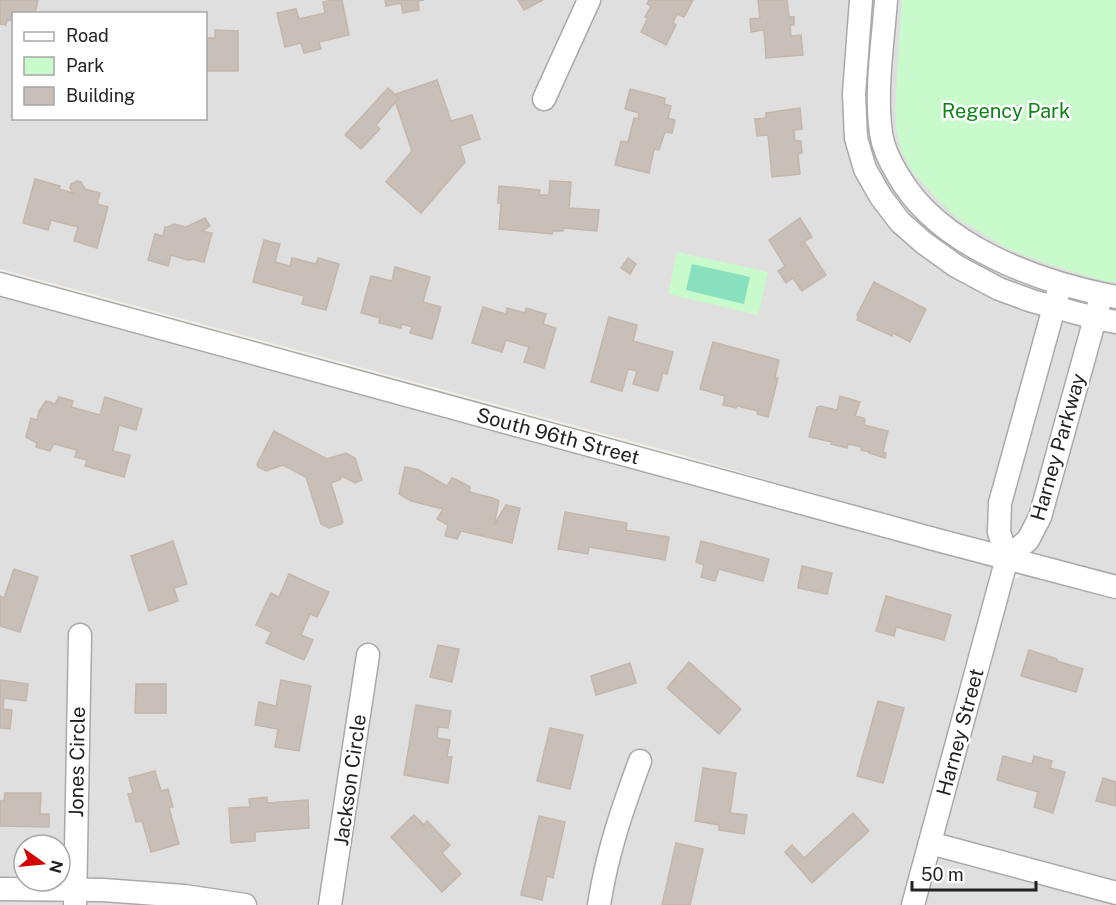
<svg xmlns="http://www.w3.org/2000/svg" width="1116" height="905" viewBox="0 0 1116 905" font-family="'Public Sans',sans-serif">
  <style>
    .residential { fill: #e0dfdf; fill-rule: evenodd }
    .park { fill: #c8facc }
    .pitch { fill: #88e0be }
    .building { fill: #c7bfb8; stroke: #c4b6ab; stroke-width: 1.5 }
    .lines { fill: none; stroke-linecap: round; stroke-linejoin: round }
    .minor-casing { stroke: #a9a9a9; stroke-width: 25 }
    .minor { stroke: #fff; stroke-width: 22 }
    .labels { text-anchor: middle; dominant-baseline: central; stroke-width: 5; stroke-linejoin: round; paint-order: stroke }
    .park-label { font-size: 20px; fill: #0c8416; stroke: #fff }
    .street-label { font-size: 20px; fill: #222; stroke: #fff }
  </style>
  <rect width="100%" height="100%" fill="#f2efe9"/>
  <!-- residential -->
  <g class="residential">
    <path d="M0,0H1116V575L850,505L679,454L0,269ZM14,14H206V118H14Z"/>
    <path d="M0,295L996,565L904,905H0ZM24,845H60V881H24Z"/>
    <polygon points="1022,575 1116,600 1116,905 925,905 1011,586 1014,580"/>
  </g>
  <!-- park -->
  <g class="park">
    <polygon points="902,0 1116,0 1116,282 1104,281 1045,263 1006,248 956,217 938,200 911,170 902,152 897,132 895,110"/>
    <polygon points="677,252 768,272 758,315 668,294"/>
  </g>
  <!-- pitch -->
  <polygon class="pitch" points="692,264 750,277 744,304 686,290"/>
  <!-- building -->
  <g class="building">
    <polygon points="0,0 38,0 35,14 14,14 14,21 7,20 6,25 0,24"/>
    <polygon points="332,0 342,0 349,35 319,42 321,49 304,53 301,43 285,47 277,13 296,9 299,19 325,13 323,2"/>
    <polygon points="385,0 424,0 418,1 419,10 403,13 401,3 386,6"/>
    <polygon points="518,0 543,0 524,10"/>
    <polygon points="649,0 693,0 684,17 677,14 673,23 676,25 666,45 641,32 648,18 645,17 651,6 647,4"/>
    <polygon points="758,0 787,0 789,17 794,17 794,25 790,25 791,36 801,35 803,55 766,58 764,30 751,32 750,19 760,18"/>
    <polygon points="215,30 238,31 238,71 206,71 206,38 215,38"/>
    <polygon points="437,80 451,121 472,115 480,139 460,146 465,162 421,213 386,182 412,151 393,95"/>
    <polygon points="388,88 399,98 376,125 380,129 361,149 345,135"/>
    <polygon points="630,89 665,98 664,104 671,106 668,118 675,120 672,133 665,132 659,150 654,149 649,173 615,165 621,141 628,142 634,118 638,119 639,113 625,109"/>
    <polygon points="800,108 802,129 794,130 795,141 801,141 802,153 798,154 800,174 772,177 768,135 757,136 755,119 766,118 766,113"/>
    <polygon points="35,179 60,186 59,189 73,193 70,188 71,184 77,181 81,182 85,189 100,193 97,204 108,207 97,248 74,241 78,227 51,220 48,230 23,223"/>
    <polygon points="550,181 571,182 569,208 599,210 597,231 563,228 563,231 553,231 552,234 499,229 501,203 498,203 499,186 540,190 539,195 549,195"/>
    <polygon points="205,218 210,226 202,231 212,233 204,262 191,259 191,260 187,260 171,255 168,266 148,260 155,234 163,236 165,227 168,227 174,224 186,227"/>
    <polygon points="800,218 812,237 800,244 801,246 805,243 826,275 802,291 793,278 786,283 778,271 785,266 769,240"/>
    <polygon points="264,240 280,244 275,262 290,266 292,258 316,264 318,258 339,264 326,310 302,304 304,296 253,282"/>
    <polygon points="628,258 636,264 630,274 621,268"/>
    <polygon points="395,267 430,277 423,302 441,307 432,339 410,333 412,327 402,324 401,328 379,323 380,318 361,313 371,276 392,281"/>
    <polygon points="874,282 926,309 910,342 893,333 892,336 857,320 859,316 857,315"/>
    <polygon points="483,307 506,314 507,308 525,313 526,308 546,314 543,324 556,328 544,368 524,362 529,347 506,340 502,352 472,343"/>
    <polygon points="609,317 637,325 633,341 673,352 667,374 663,373 658,391 633,384 637,371 628,369 622,391 591,382"/>
    <polygon points="713,342 779,360 775,378 778,378 768,417 757,414 758,411 737,406 736,408 723,405 725,396 700,389"/>
    <polygon points="840,396 860,402 855,416 864,418 864,419 865,420 864,425 888,431 883,452 886,453 885,458 869,453 870,452 861,450 862,447 848,444 847,448 831,444 832,442 809,437 817,407 819,407 820,406 837,410"/>
    <polygon points="59,397 73,401 71,407 100,415 105,397 142,409 136,430 119,425 113,451 130,455 124,477 85,466 87,460 75,457 77,450 54,444 50,451 36,447 37,443 26,437 31,418 37,420 39,411 46,401 55,404"/>
    <polygon points="274,431 327,459 346,453 355,458 362,480 355,483 342,476 340,480 331,483 343,522 341,524 329,528 321,524 306,477 283,465 266,471 258,467 257,464"/>
    <polygon points="405,467 419,470 447,486 452,478 457,480 470,487 469,492 493,498 499,501 494,525 506,505 520,508 512,543 461,531 457,539 445,536 448,525 437,519 443,509 411,501 399,494"/>
    <polygon points="565,512 627,523 626,530 669,537 665,560 589,547 588,554 558,549"/>
    <polygon points="173,541 187,584 174,588 178,601 149,611 131,556"/>
    <polygon points="701,541 769,559 763,581 719,569 715,581 701,577 704,565 696,562"/>
    <polygon points="802,566 832,573 827,594 798,588"/>
    <polygon points="14,569 38,577 20,632 0,626 0,596 4,598"/>
    <polygon points="289,574 329,592 317,617 310,614 301,635 313,640 304,660 266,643 271,632 256,625 271,593 279,597"/>
    <polygon points="886,596 951,615 944,640 896,627 894,636 876,631"/>
    <polygon points="438,645 459,649 452,682 430,677"/>
    <polygon points="1029,650 1057,659 1057,661 1083,669 1076,692 1021,676"/>
    <polygon points="689,662 741,709 719,734 667,688"/>
    <polygon points="630,663 636,683 596,695 591,676"/>
    <polygon points="0,680 28,684 26,701 4,698 3,709 12,710 10,729 0,728"/>
    <polygon points="281,680 311,686 299,751 275,747 278,729 255,725 259,702 276,706"/>
    <polygon points="136,684 166,684 166,713 135,713"/>
    <polygon points="878,701 904,708 883,783 857,776"/>
    <polygon points="416,705 451,711 448,728 438,727 437,738 450,740 447,757 452,757 448,783 404,775"/>
    <polygon points="550,728 583,735 570,789 537,781"/>
    <polygon points="1003,756 1032,764 1034,756 1052,761 1050,768 1065,772 1053,813 1034,807 1038,792 997,780"/>
    <polygon points="703,768 736,773 730,813 747,815 744,834 719,830 719,825 695,821"/>
    <polygon points="155,771 161,791 168,789 173,807 169,808 179,844 151,852 142,821 136,822 128,794 133,793 129,778"/>
    <polygon points="1103,778 1116,782 1116,806 1096,801"/>
    <polygon points="5,793 41,793 40,814 49,814 49,827 0,826 0,801 4,801"/>
    <polygon points="267,797 267,803 308,800 309,828 255,832 255,841 231,843 229,808 250,807 249,799"/>
    <polygon points="853,813 869,831 812,883 785,852 792,845 804,858"/>
    <polygon points="414,815 424,825 427,821 450,845 442,853 461,874 442,892 391,837"/>
    <polygon points="539,816 565,822 553,878 547,876 542,900 521,895"/>
    <polygon points="676,843 703,849 690,905 662,905"/>
  </g>
  <g class="lines">
    <defs>
      <g id="minor">
        <polyline points="861,0 854,94 856,138 865,169 881,197 900,222 924,243 956,266 999,289 1032,301 1095,318 1116,322"/>
        <path d="M886,0C883,42 875,91 881,133C883,148 890,162 898,175C939,247 1039,282 1116,297"/>
        <polyline points="544,99 589,0"/>
        <polyline points="0,284 941,541 1116,587"/>
        <polyline points="1007,558 999,532 1000,503 1058,293"/>
        <polyline points="1007,558 1028,540 1040,517 1099,304"/>
        <polyline points="930,843 1116,893"/>
        <polyline points="0,889 103,890 184,896 245,905"/>
        <polyline points="75,905 80,635"/>
        <polyline points="330,905 368,655"/>
        <path d="M599,905C607,853 622,810 640,761"/>
        <polyline points="913,905 1007,558"/>
      </g>
    </defs>
    <!-- minor casing -->
    <use href="#minor" class="minor-casing"/>
    <!-- minor -->
    <use href="#minor" class="minor"/>
  </g>
  <g class="labels">
    <!-- park labels -->
    <g class="park-label">
      <text x="1006" y="111">Regency Park</text>
    </g>
    <!-- street labels -->
    <g class="street-label">
      <text transform="translate(558 436) rotate(15)">South 96th Street</text>
      <text transform="translate(1058 447) rotate(-74)">Harney Parkway</text>
      <text transform="translate(960 732) rotate(-75)">Harney Street</text>
      <text transform="translate(77 762) rotate(-89)">Jones Circle</text>
      <text transform="translate(350 780) rotate(-82)">Jackson Circle</text>
    </g>
  </g>
  <!-- legend -->
  <rect x="12" y="12" width="195" height="108" fill="#ffffff" stroke="#a7a7a7" stroke-width="1.5"/>
  <rect x="24" y="32" width="30" height="9" fill="#ffffff" stroke="#a7a7a7" stroke-width="1.5"/>
  <text x="66" y="42" font-size="18" fill="#222222">Road</text>
  <rect x="24" y="57" width="30" height="18" fill="#c8facc" stroke="#a7a7a7" stroke-width="1.5"/>
  <text x="66" y="72" font-size="18" fill="#222222">Park</text>
  <rect x="24" y="87" width="30" height="18" fill="#c7bfb8" stroke="#a7a7a7" stroke-width="1.5"/>
  <text x="66" y="102" font-size="18" fill="#222222">Building</text>
  <!-- north arrow -->
  <g transform="translate(42 863) rotate(105)"><circle r="28" fill="#ffffff" stroke="#a7a7a7" stroke-width="1.5"/>
  <path d="M0-4.5L10 22L0 15L-10 22Z" fill="#d40000"/>
  <text y="-9" font-size="16" font-weight="bold" text-anchor="middle" fill="#222222">N</text>
  </g>
  <!-- scale -->
  <path d="M912 881v9h124v-9" fill="none" stroke="#222222" stroke-width="3"/>
  <text x="921" y="881" font-size="18" fill="#222222" stroke="#ffffff" stroke-width="4.5" paint-order="stroke">50 m</text>
</svg>
